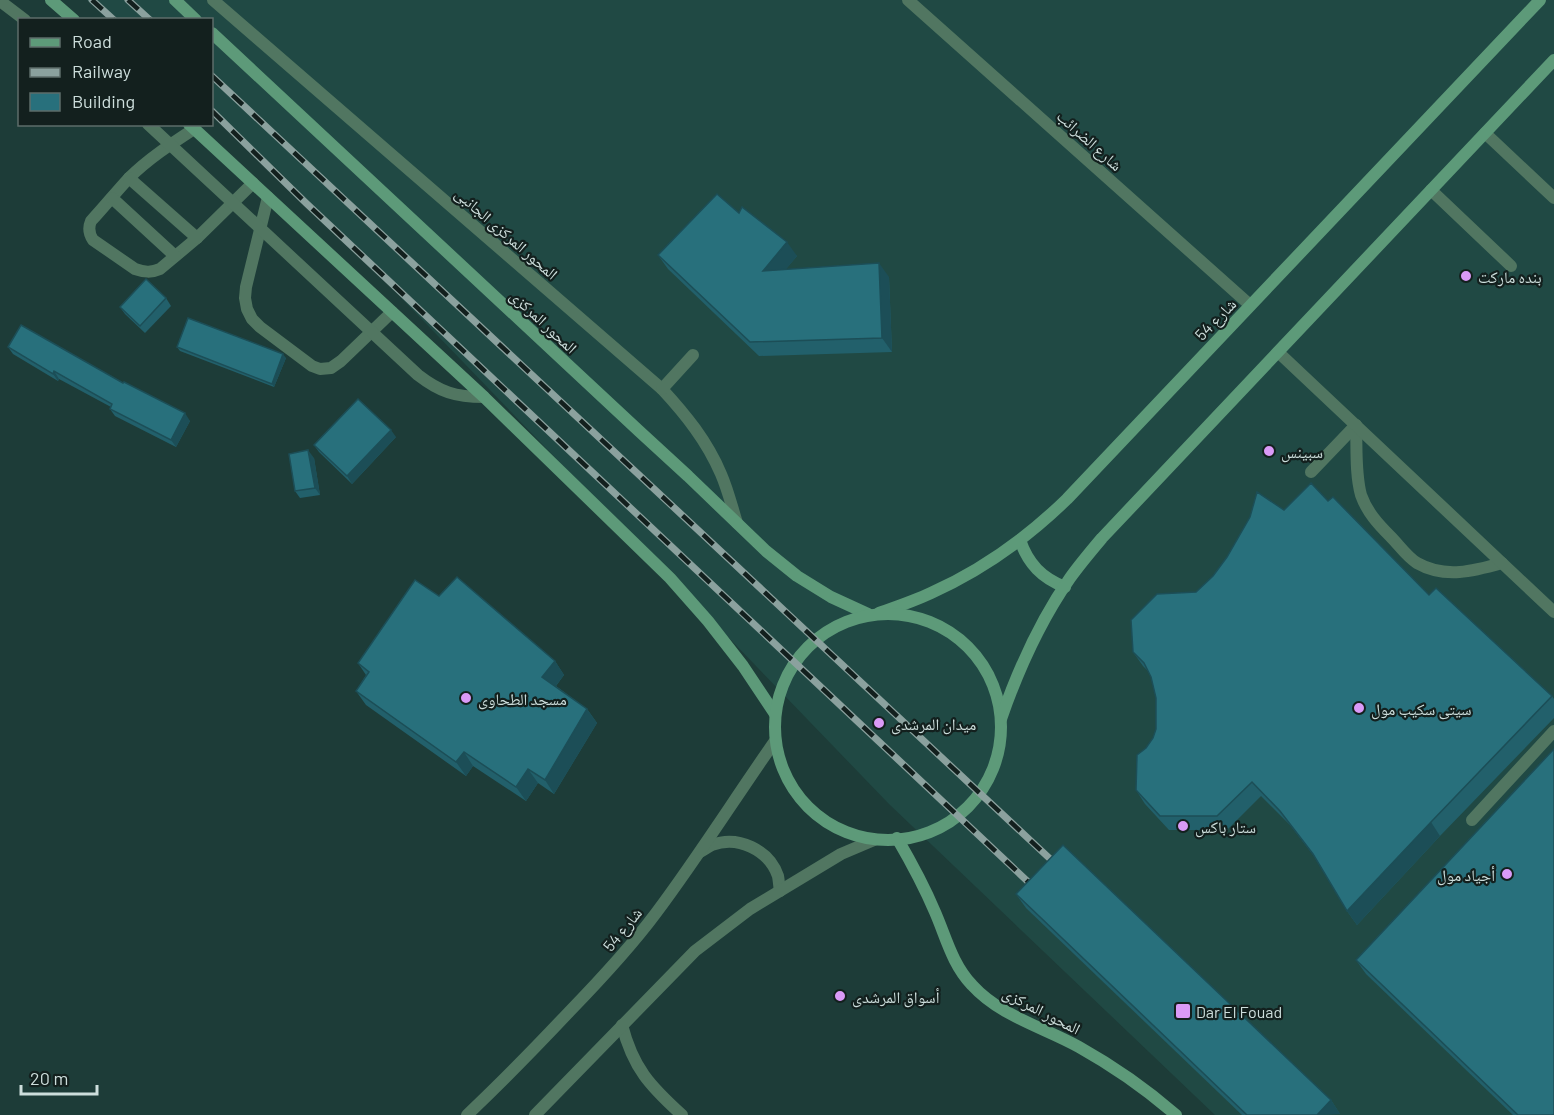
<svg xmlns="http://www.w3.org/2000/svg" width="1554" height="1115" viewBox="0 0 1554 1115" font-family="Barlow,'Noto Naskh Arabic',sans-serif">
  <style>
    .built { fill: #204944 }
    .lines { fill: none; stroke-linecap: round; stroke-linejoin: round }
    .lane { stroke: #517661; stroke-width: 12 }
    .street { stroke: #517661; stroke-width: 12 }
    .secondary { stroke: #5d9a79; stroke-width: 12 }
    .rail-casing { stroke: #8ba19e; stroke-width: 7 }
    .rail { stroke: #13201e; stroke-width: 4.5; stroke-dasharray: 14; stroke-linecap: butt }
    .wall { fill: #22606b }
    .shaded-wall { fill: #1c4e57 }
    .building { fill: #28707c; stroke: #1c4e57; stroke-width: 1.5 }
    .poi-dot { fill: #da9af7; stroke: #13201e; stroke-width: 2 }
    .labels { text-anchor: middle; dominant-baseline: central; stroke-width: 4.5; stroke-linejoin: round; paint-order: stroke }
    .street-label { font-size: 16px; fill: #cddedc; stroke: #13201e }
    .poi-label { font-size: 16px; fill: #cddedc; stroke: #13201e; text-anchor: start }
  </style>
  <rect width="100%" height="100%" fill="#1d3c38"/>
  <!-- built -->
  <polygon class="built" points="87,0 1554,0 1554,1115 1215,1115 889,804 279,171 212,111 212,20 109,19"/>
  <g class="lines">
    <!-- lane -->
    <g class="lane">
      <path d="M213,0L662,389C686,415 707,441 721,474C728,490 732,507 737,523"/>
      <polyline points="908,0 1250,305"/>
      <path d="M194,129C171,144 148,159 129,178C116,192 104,207 91,221C88,228 89,234 93,240L135,269C144,272 151,273 160,269L197,238L253,183"/>
      <polyline points="1485,133 1554,198"/>
      <polyline points="129,178 197,238"/>
      <polyline points="1431,190 1511,266"/>
      <polyline points="268,197 246,287 245,298 247,309 252,319 260,327 312,366 320,369 331,368 341,361 392,312"/>
      <polyline points="112,198 175,256"/>
      <polyline points="662,389 693,355"/>
      <path d="M1356,425C1357,447 1355,473 1361,495C1367,512 1378,524 1390,536C1399,545 1407,557 1417,563C1445,579 1474,571 1502,563"/>
      <polyline points="1311,472 1356,425"/>
      <polyline points="1472,820 1554,731"/>
      <path d="M622,1025C633,1068 650,1086 682,1115"/>
    </g>
    <!-- street -->
    <g class="street">
      <polyline points="0,1 25,20"/>
      <path d="M148,124L418,375C440,392 455,397 484,397"/>
      <polyline points="1278,352 1554,612"/>
      <path d="M700,852C704,850 708,847 712,845C738,835 769,850 778,876C779,881 779,886 780,891"/>
      <path d="M467,1115C502,1082 536,1047 569,1012C600,980 630,948 656,913C698,857 735,798 775,741"/>
      <polyline points="535,1115 695,951 750,909 841,854 874,840"/>
    </g>
    <!-- secondary -->
    <g class="secondary">
      <polyline points="51,0 74,20"/>
      <polyline points="175,0 196,20"/>
      <polyline points="212,33 639,431 688,476 766,551 797,576 831,597 868,614"/>
      <polyline points="189,124 484,397 670,578 708,621 743,666 775,714"/>
      <path d="M1020,540C1028,564 1042,578 1065,587"/>
      <path d="M879,613C896,607 914,601 931,593C982,570 1027,538 1067,499L1540,0"/>
      <circle cx="888" cy="727" r="113"/>
      <path d="M1001,719C1018,670 1040,621 1070,578C1080,564 1091,551 1102,538L1554,60"/>
      <path d="M897,838C911,862 924,886 935,912C946,937 952,964 972,985C1000,1016 1043,1027 1079,1047C1113,1066 1146,1089 1176,1115"/>
    </g>
    <defs>
      <g id="rail">
        <polyline points="92,0 114,20"/>
        <polyline points="128,0 150,20"/>
        <polyline points="212,76 1062,870"/>
        <polyline points="212,111 306,203 1040,893"/>
      </g>
    </defs>
    <!-- rail casing -->
    <use href="#rail" class="rail-casing"/>
    <!-- rail -->
    <use href="#rail" class="rail"/>
  </g>
  <!-- wall -->
  <g class="wall">
    <polygon points="739,213 797,256 785,270 889,277 892,352 759,356 668,269 658,255"/>
    <polygon points="166,298 171,306 145,333 125,314 120,307"/>
    <polygon points="8,347 123,383 190,421 176,447 115,416 110,409 111,407 59,379 58,381 13,354"/>
    <polygon points="177,347 286,358 274,387 180,351"/>
    <polygon points="396,437 352,484 319,452 314,445"/>
    <polygon points="314,458 320,495 300,498 295,491"/>
    <polygon points="1328,501 1429,595 1552,696 1554,699 1554,718 1440,836 1357,925 1347,911 1317,860 1290,825 1261,796 1227,830 1169,830 1145,804 1136,790 1146,748 1153,738 1156,729 1156,698 1151,677 1148,671 1143,666 1133,652 1196,592 1284,510"/>
    <polygon points="439,596 555,661 564,675 556,686 587,709 597,723 554,794 538,783 526,801 473,766 466,776 366,705 356,691 366,675 358,663"/>
    <polygon points="1016,894 1331,1100 1340,1114 1242,1115 1026,908"/>
    <polygon points="1356,960 1554,1115 1513,1115 1366,974"/>
  </g>
  <!-- shaded-wall -->
  <g class="shaded-wall">
    <polygon points="787,242 797,256 773,285 763,271"/>
    <polygon points="879,263 889,277 892,352 882,338"/>
    <polygon points="283,354 286,358 274,387 272,384"/>
    <polygon points="54,371 59,379 58,381 53,374"/>
    <polygon points="185,413 190,421 176,447 171,440"/>
    <polygon points="391,430 396,437 352,484 347,476"/>
    <polygon points="308,450 314,458 320,495 315,488"/>
    <polygon points="555,661 564,675 552,691 542,677"/>
    <polygon points="587,709 597,723 554,794 545,780"/>
    <polygon points="464,752 473,766 466,776 456,762"/>
    <polygon points="528,769 538,783 526,801 516,787"/>
    <polygon points="1431,822 1440,836 1357,925 1347,911"/>
    <polygon points="1331,1100 1340,1114 1317,1115"/>
  </g>
  <!-- building -->
  <g class="building">
    <polygon points="717,194 739,213 742,207 787,242 763,271 879,263 882,338 750,342 658,255"/>
    <polygon points="146,279 166,298 140,326 120,307"/>
    <polygon points="188,318 283,354 272,384 177,347"/>
    <polygon points="21,325 123,383 124,382 185,413 171,440 110,409 112,404 54,371 53,374 8,347"/>
    <polygon points="358,399 391,430 347,476 314,445"/>
    <polygon points="308,450 315,488 295,491 289,454"/>
    <polygon points="1311,483 1328,501 1333,497 1429,595 1436,588 1552,696 1431,822 1347,911 1313,854 1280,811 1252,782 1217,816 1160,816 1136,790 1137,755 1146,748 1153,738 1156,729 1156,698 1151,677 1144,663 1133,652 1131,620 1157,594 1196,592 1213,576 1227,557 1250,517 1257,492 1284,510"/>
    <polygon points="457,577 555,661 542,677 587,709 545,780 528,769 516,787 464,752 456,762 356,691 369,672 358,663 415,580 439,596"/>
    <polygon points="1554,749 1554,1115 1518,1115 1356,960"/>
    <polygon points="1063,845 1331,1100 1317,1115 1247,1115 1016,894"/>
  </g>
  <!-- markers -->
  <g class="poi-dot">
    <circle cx="1466" cy="276" r="6"/>
    <circle cx="1269" cy="451" r="6"/>
    <circle cx="466" cy="698" r="6"/>
    <circle cx="1359" cy="708" r="6"/>
    <circle cx="879" cy="723" r="6"/>
    <circle cx="1183" cy="826" r="6"/>
    <circle cx="1507" cy="874" r="6"/>
    <circle cx="840" cy="996" r="6"/>
    <rect x="1175" y="1003" width="16" height="16" rx="3"/>
  </g>
  <g class="labels">
    <!-- street labels -->
    <g class="street-label">
      <text transform="translate(1090 140) rotate(42)">شارع الضرائب</text>
      <text transform="translate(507 233) rotate(41)">المحور المركزى الجانبى</text>
      <text transform="translate(1215 319) rotate(-46)">شارع 54</text>
      <text transform="translate(544 321) rotate(43)">المحور المركزى</text>
      <text transform="translate(622 929) rotate(-51)">شارع 54</text>
      <text transform="translate(1042 1010) rotate(27)">المحور المركزى</text>
    </g>
    <!-- poi labels -->
    <g class="poi-label">
      <text x="1478" y="276">بنده ماركت</text>
      <text x="1281" y="451">سبينس</text>
      <text x="478" y="698">مسجد الطحاوى</text>
      <text x="1371" y="708">سيتى سكيب مول</text>
      <text x="891" y="723">ميدان المرشدى</text>
      <text x="1195" y="826">ستار باكس</text>
      <text x="1495" y="874" text-anchor="end">أجياد مول</text>
      <text x="852" y="996">أسواق المرشدى</text>
      <text x="1196" y="1011">Dar El Fouad</text>
    </g>
  </g>
  <!-- legend -->
  <rect x="18" y="18" width="195" height="108" fill="#13201e" stroke="#5d6c6a" stroke-width="1.5"/>
  <rect x="30" y="38" width="30" height="9" fill="#5d9a79" stroke="#5d6c6a" stroke-width="1.5"/>
  <text x="72" y="48" font-size="18" fill="#cddedc">Road</text>
  <rect x="30" y="68" width="30" height="9" fill="#8ba19e" stroke="#5d6c6a" stroke-width="1.5"/>
  <text x="72" y="78" font-size="18" fill="#cddedc">Railway</text>
  <rect x="30" y="93" width="30" height="18" fill="#28707c" stroke="#5d6c6a" stroke-width="1.5"/>
  <text x="72" y="108" font-size="18" fill="#cddedc">Building</text>
  <!-- scale -->
  <path d="M21 1085v9h76v-9" fill="none" stroke="#cddedc" stroke-width="3"/>
  <text x="30" y="1085" font-size="18" fill="#cddedc" stroke="#13201e" stroke-width="4.5" paint-order="stroke">20 m</text>
</svg>
